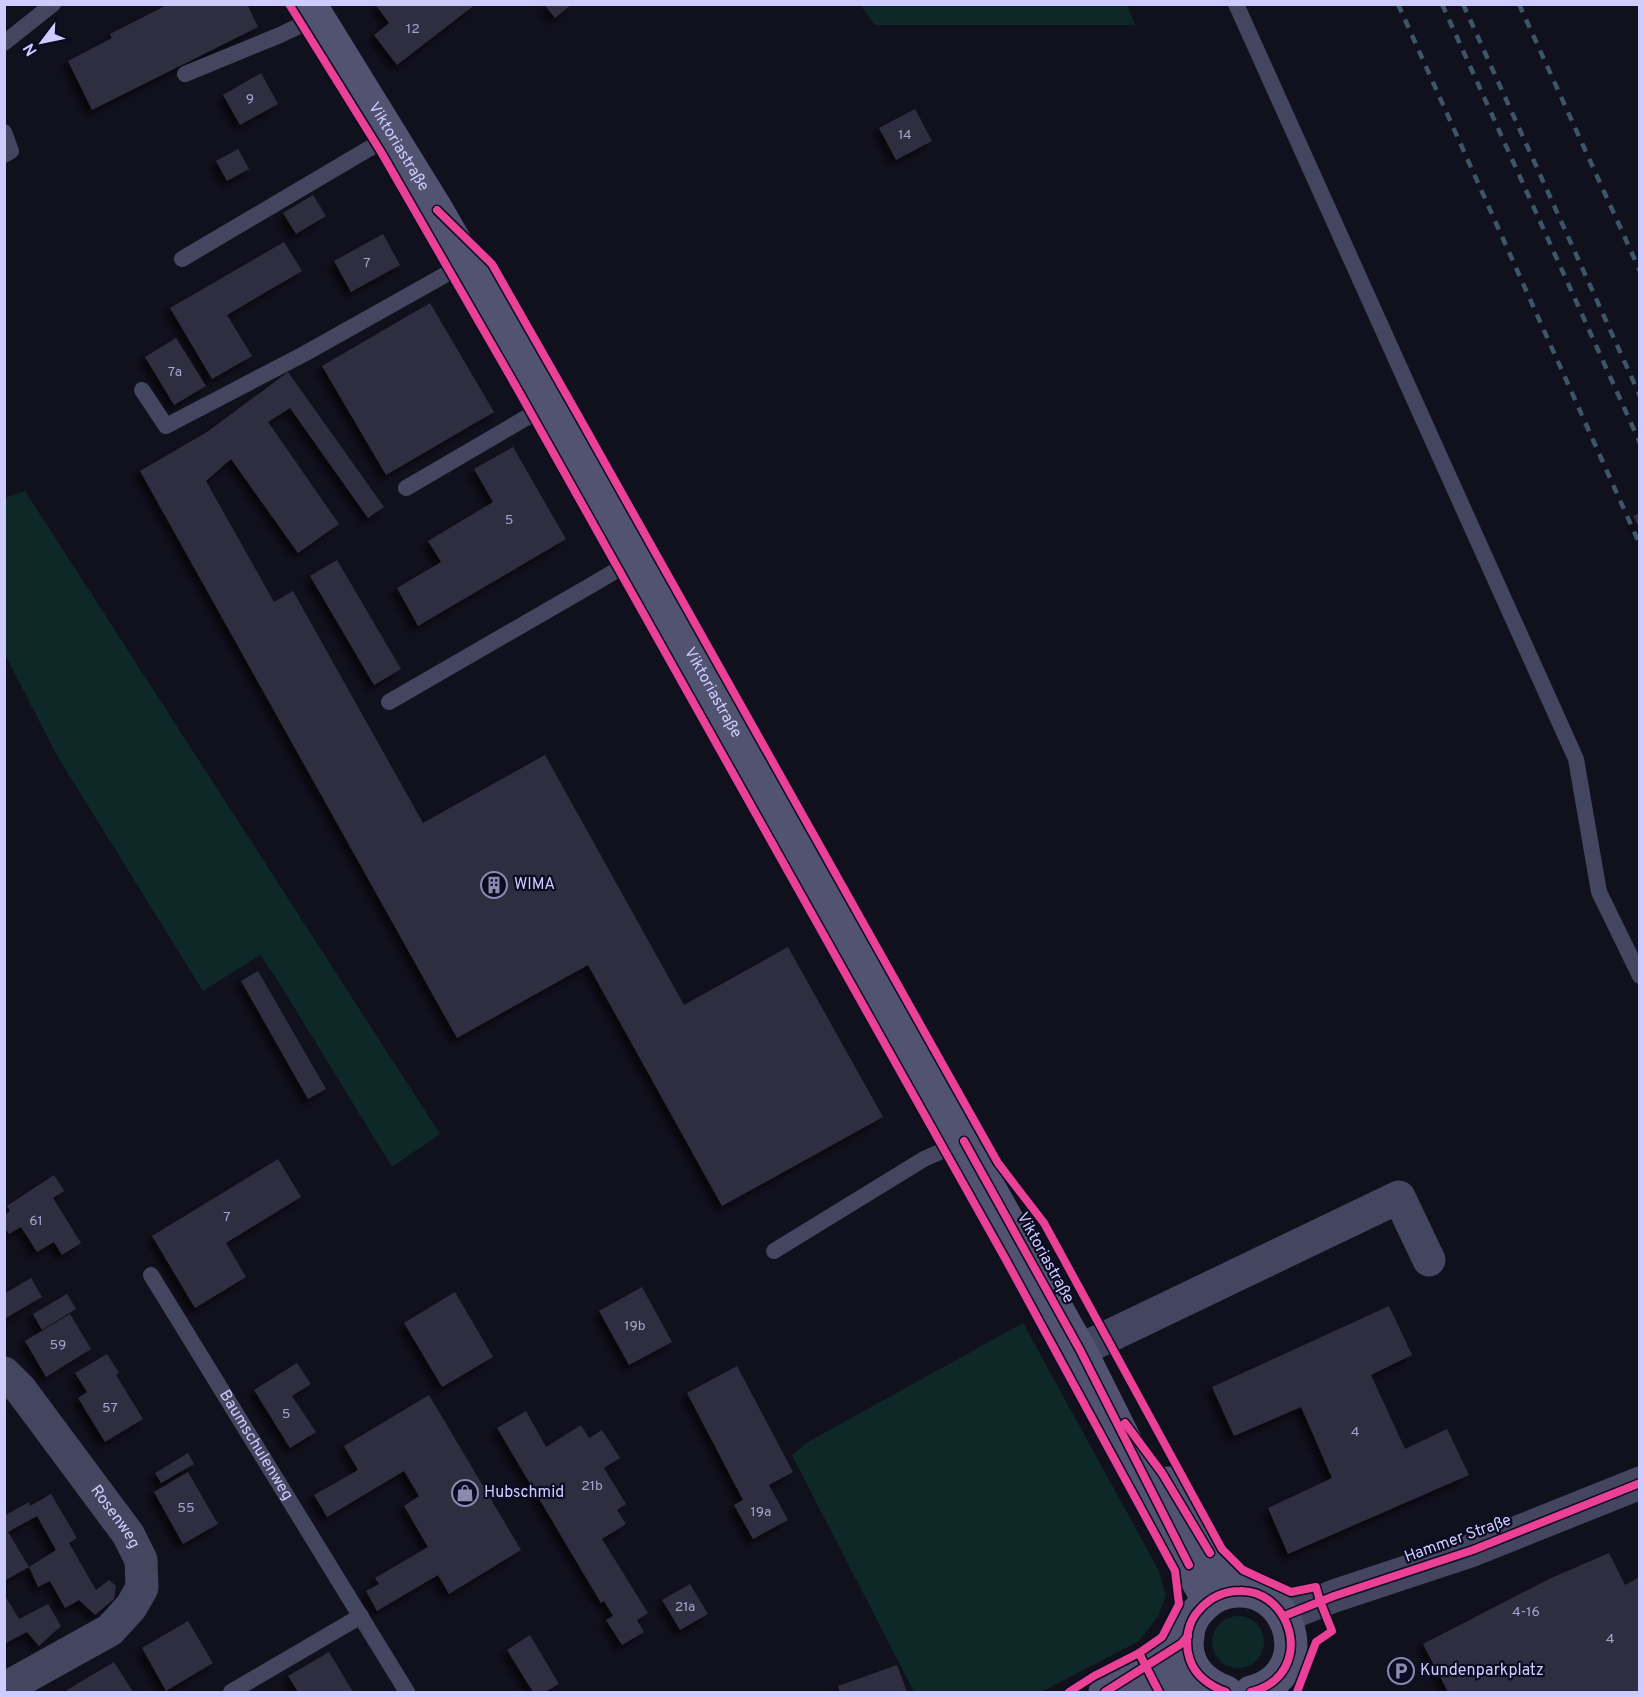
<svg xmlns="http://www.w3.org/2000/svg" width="1644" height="1697" viewBox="0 0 1644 1697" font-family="Overpass,sans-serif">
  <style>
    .green { fill: #0e2827 }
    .building { fill: #2f2e3f; fill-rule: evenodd; filter: url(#shadow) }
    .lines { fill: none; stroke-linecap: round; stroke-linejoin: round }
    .lane { stroke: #44455e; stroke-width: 16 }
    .street { stroke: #44455e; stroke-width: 33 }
    .secondary { stroke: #525371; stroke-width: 33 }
    .rail { stroke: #3d5667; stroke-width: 4.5; stroke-dasharray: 9 8; stroke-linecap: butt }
    .cycleway-casing { stroke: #0d0b22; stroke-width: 11 }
    .cycleway { stroke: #ea4096; stroke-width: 8 }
    .labels { text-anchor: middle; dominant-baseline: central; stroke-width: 4.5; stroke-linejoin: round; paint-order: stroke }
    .number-label { font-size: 14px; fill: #a6a4cf }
    .street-label { font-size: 16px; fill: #ceccff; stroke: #0d0b22 }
    .poi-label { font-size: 16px; fill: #ceccff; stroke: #0d0b22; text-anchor: start }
  </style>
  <defs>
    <filter id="shadow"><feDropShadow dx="-5.5" dy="5.5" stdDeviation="3" flood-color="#0009"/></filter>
  </defs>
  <rect width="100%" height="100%" fill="#11101d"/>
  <!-- green -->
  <g class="green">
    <polygon points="860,5 1127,5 1135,25 875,25"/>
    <polygon points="25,491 440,1134 392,1167 278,981 260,955 203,991 56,754 5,654 5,498"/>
    <polygon points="1023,1323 1158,1569 1166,1595 1158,1616 1139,1641 1041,1692 914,1692 792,1455 808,1442"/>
    <circle cx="1238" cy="1642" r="26"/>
  </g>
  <!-- building -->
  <g class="building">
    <polygon points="169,4 247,4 258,27 92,110 68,61 112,38 110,34"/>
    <polygon points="375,4 476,4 397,65 374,35 389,23"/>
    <polygon points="544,4 572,4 555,18"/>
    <polygon points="261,73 278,104 240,125 223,95"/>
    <polygon points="915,109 932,141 896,160 879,128"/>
    <polygon points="238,149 249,169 227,181 216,161"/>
    <polygon points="313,195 326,216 296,234 283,213"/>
    <polygon points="383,234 400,265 351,292 334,261"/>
    <polygon points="284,242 302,271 227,315 252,356 212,379 170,308"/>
    <polygon points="430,303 494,412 386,475 322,366"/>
    <polygon points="176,338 206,386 174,405 145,357"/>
    <polygon points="288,372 384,507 368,518 290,408 268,422 339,524 298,553 231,459 206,481 274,602 293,591 423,823 545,755 684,1005 788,947 883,1117 722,1206 588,965 457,1038 140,471 207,432"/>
    <polygon points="513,447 566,539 418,626 397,588 441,562 428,541 493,502 474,469"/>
    <polygon points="1640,513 1640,529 1633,516"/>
    <polygon points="337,560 401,669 374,685 310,576"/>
    <polygon points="258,971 326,1089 308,1099 241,981"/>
    <polygon points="278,1159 301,1197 226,1243 246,1277 195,1308 152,1236"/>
    <polygon points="54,1175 64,1191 53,1198 81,1243 62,1255 54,1242 37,1252 21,1227 9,1234 4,1227 4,1215 10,1211 7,1206"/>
    <polygon points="31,1278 42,1297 4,1319 4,1294"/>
    <polygon points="642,1287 672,1342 629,1365 599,1311"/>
    <polygon points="455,1292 493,1357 442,1387 404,1323"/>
    <polygon points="67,1294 76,1309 42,1330 33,1314"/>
    <polygon points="1389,1306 1412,1355 1371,1375 1405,1449 1447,1429 1469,1475 1288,1554 1268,1508 1332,1478 1301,1407 1234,1436 1212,1387"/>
    <polygon points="70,1314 91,1349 46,1377 25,1341"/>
    <polygon points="107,1354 119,1373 116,1375 143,1419 105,1442 78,1398 87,1392 75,1373"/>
    <polygon points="297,1363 311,1384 292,1396 316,1432 290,1448 254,1390"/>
    <polygon points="737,1366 793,1472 769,1485 788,1520 753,1539 734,1505 743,1500 687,1393"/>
    <polygon points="429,1395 521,1550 449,1594 438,1575 377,1611 366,1591 379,1584 375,1578 428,1547 404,1506 419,1496 404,1471 327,1517 314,1495 358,1470 344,1446"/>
    <polygon points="526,1411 546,1447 581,1425 589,1438 602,1430 620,1458 604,1468 626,1504 617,1510 626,1524 602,1539 648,1613 637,1620 644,1632 622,1645 606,1620 613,1616 604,1601 601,1603 497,1428"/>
    <polygon points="188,1453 194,1464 161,1483 155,1473"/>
    <polygon points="188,1472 218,1524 183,1544 154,1492"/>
    <path d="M51,1494L77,1538L69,1543L96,1590L109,1580L116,1586L114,1599L95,1615L79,1600L65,1608L50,1581L38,1587L29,1567L4,1581V1516L29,1502L30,1506ZM37,1516L56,1550L29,1567L8,1532Z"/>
    <polygon points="1609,1553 1625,1585 1640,1577 1640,1692 1448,1692 1423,1644 1549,1579"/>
    <polygon points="690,1584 708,1614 680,1630 662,1600"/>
    <polygon points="4,1594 19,1619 48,1604 61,1626 39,1646 27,1632 4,1644"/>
    <polygon points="188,1621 213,1663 166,1691 142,1648"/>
    <polygon points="530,1635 559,1684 545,1692 533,1692 507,1650"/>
    <polygon points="329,1652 353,1692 298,1692 288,1676"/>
    <polygon points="114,1662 133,1692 68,1692 67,1690"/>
    <polygon points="897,1665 907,1692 840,1692 838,1686"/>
  </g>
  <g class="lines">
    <!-- lane -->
    <g class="lane">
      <polyline points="1236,4 1576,759 1599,892 1640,976"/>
      <polyline points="4,43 53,4"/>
      <polyline points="185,74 280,35 318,17"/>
      <polyline points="4,132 11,151 4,155"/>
      <polyline points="182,259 392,135"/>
      <polyline points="142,390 166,426 304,354 468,262"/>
      <polyline points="406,488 548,405"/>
      <polyline points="389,702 595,583 637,558"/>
      <polyline points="774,1251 924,1159 964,1141"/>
      <path id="s1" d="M151,1275L407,1692"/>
      <polyline points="231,1692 361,1616"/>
    </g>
    <!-- street -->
    <g class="street">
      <polyline points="1080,1350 1399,1197 1429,1260"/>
      <path id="s2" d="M4,1373L21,1390L128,1534L141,1560L142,1588L131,1607L110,1630L4,1689"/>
      <polyline points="1284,1616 1334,1596 1473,1550 1640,1483"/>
    </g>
    <!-- secondary -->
    <g class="secondary">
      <path id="s3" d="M310,4L437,210L637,558L1080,1350L1182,1554L1208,1600"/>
      <polyline points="1168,1483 1204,1542 1230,1591"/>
      <polyline points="1105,1692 1181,1644 1188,1636"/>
      <polyline points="1147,1692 1190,1679 1204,1680"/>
      <path d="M1226,1692C1210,1686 1196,1677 1190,1660C1184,1643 1187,1622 1200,1609C1211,1597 1223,1591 1240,1591C1284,1590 1309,1650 1275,1680C1268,1686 1259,1690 1251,1692"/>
    </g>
    <!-- rail -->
    <g class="rail">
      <polyline points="1398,4 1640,545"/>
      <polyline points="1442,4 1640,443"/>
      <polyline points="1463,4 1640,396"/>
      <polyline points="1519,4 1640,271"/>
    </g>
    <defs>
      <g id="cycleway">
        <polyline points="289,4 381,152 518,390 1006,1260 1175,1571 1179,1604 1162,1637 1139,1653 1159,1692"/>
        <polyline points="437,210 492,264 578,415 998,1163 1044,1223 1222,1549 1243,1570 1291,1592 1316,1587 1320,1601 1332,1631 1316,1642 1297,1692"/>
        <polyline points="964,1141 1080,1350 1189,1565"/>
        <polyline points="1125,1423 1162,1473 1210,1553"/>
        <polyline points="1284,1616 1334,1596 1473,1550 1640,1483"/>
        <polyline points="1069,1692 1094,1676 1139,1653"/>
        <polyline points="1105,1692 1181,1644 1188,1636"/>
        <path d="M1226,1692C1210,1686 1196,1677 1190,1660C1184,1643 1187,1622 1200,1609C1211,1597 1223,1591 1240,1591C1284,1590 1309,1650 1275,1680C1268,1686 1259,1690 1251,1692"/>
      </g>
    </defs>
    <!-- cycleway casing -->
    <use href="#cycleway" class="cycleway-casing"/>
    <!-- cycleway -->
    <use href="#cycleway" class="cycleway"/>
  </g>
  <!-- icons -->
  <defs>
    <symbol id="building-ring" viewBox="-11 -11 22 22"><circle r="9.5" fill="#0d0b22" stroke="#8c8ab0" stroke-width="1.5"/><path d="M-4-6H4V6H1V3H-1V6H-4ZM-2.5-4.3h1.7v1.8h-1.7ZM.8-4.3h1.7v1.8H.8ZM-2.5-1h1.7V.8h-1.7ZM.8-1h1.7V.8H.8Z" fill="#8c8ab0"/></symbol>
    <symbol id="shop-ring" viewBox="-11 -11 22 22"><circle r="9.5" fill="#0d0b22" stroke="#8c8ab0" stroke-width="1.5"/><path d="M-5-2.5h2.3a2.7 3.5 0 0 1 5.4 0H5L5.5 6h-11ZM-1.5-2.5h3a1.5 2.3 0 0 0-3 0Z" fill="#8c8ab0"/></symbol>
    <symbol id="parking-ring" viewBox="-11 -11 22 22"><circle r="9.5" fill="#0d0b22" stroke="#8c8ab0" stroke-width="1.5"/><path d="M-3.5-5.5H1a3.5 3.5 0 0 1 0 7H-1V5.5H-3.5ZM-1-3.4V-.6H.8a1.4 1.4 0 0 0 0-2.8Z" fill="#8c8ab0"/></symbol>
  </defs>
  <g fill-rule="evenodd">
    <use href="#building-ring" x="479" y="870" width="30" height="30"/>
    <use href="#shop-ring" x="450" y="1478" width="30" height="30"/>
    <use href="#parking-ring" x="1386" y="1656" width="30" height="30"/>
  </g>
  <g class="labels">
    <!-- number labels -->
    <g class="number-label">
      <text x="413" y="29">12</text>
      <text x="250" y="99">9</text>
      <text x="905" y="135">14</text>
      <text x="367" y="263">7</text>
      <text x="175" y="372">7a</text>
      <text x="509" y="520">5</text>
      <text x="227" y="1217">7</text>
      <text x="36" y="1221">61</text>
      <text x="635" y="1326">19b</text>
      <text x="58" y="1345">59</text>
      <text x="110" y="1408">57</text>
      <text x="286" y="1414">5</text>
      <text x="1355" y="1432">4</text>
      <text x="592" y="1486">21b</text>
      <text x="186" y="1508">55</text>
      <text x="761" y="1512">19a</text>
      <text x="685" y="1607">21a</text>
      <text x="1526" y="1612">4-16</text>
      <text x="1610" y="1639">4</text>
    </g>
    <!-- street labels -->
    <g class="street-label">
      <text stroke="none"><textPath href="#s3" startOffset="168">Viktoriastraße</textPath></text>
      <text stroke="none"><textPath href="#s3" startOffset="798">Viktoriastraße</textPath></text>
      <text transform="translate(1045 1258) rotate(61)">Viktoriastraße</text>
      <text stroke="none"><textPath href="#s1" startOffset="200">Baumschulenweg</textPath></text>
      <text stroke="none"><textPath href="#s2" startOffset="182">Rosenweg</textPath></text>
      <text transform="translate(1458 1539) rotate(-20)">Hammer Straße</text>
    </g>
    <!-- poi labels -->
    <g class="poi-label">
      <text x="514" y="885">WIMA</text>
      <text x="484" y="1493">Hubschmid</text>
      <text x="1420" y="1671">Kundenparkplatz</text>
    </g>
  </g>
  <!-- border -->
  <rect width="1644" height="1697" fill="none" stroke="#ceccff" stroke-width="12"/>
  <!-- north arrow -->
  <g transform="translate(42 42) rotate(238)" stroke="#0d0b22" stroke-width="4.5" paint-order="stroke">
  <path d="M0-4.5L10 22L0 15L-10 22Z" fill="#ceccff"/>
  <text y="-9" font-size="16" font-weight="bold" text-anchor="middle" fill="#ceccff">N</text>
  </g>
</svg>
